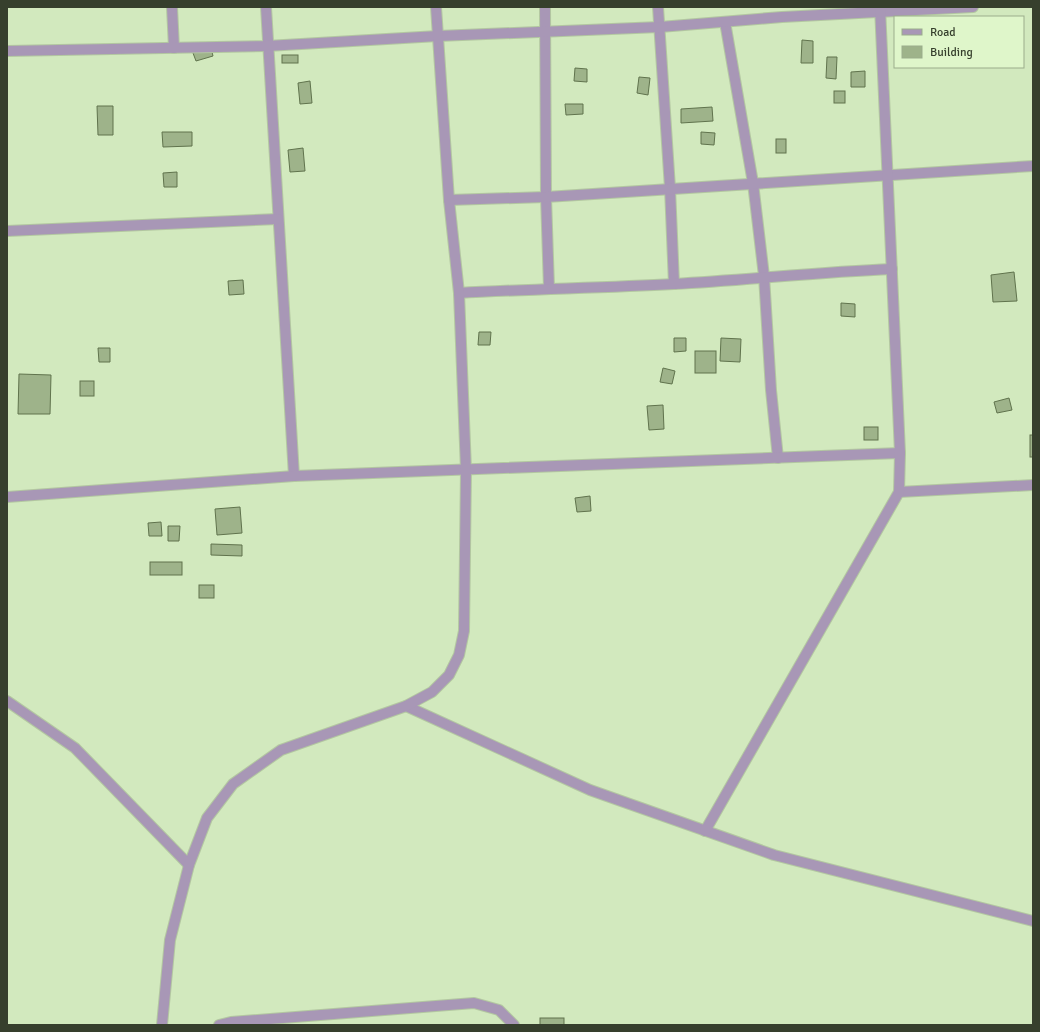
<svg xmlns="http://www.w3.org/2000/svg" width="1040" height="1032" viewBox="0 0 1040 1032" font-family="Signika,sans-serif">
  <style>
    .building { fill: #9eb38a; stroke: #60734d }
    .lines { fill: none; stroke-linecap: round; stroke-linejoin: round }
    .minor-casing { stroke: #b3c7a1; stroke-width: 12 }
    .minor { stroke: #a897b6; stroke-width: 10 }
  </style>
  <rect width="100%" height="100%" fill="#d2e9be"/>
  <!-- building -->
  <g class="building">
    <polygon points="802,40 813,41 813,63 801,63"/>
    <polygon points="211,48 213,56 196,61 193,53"/>
    <rect x="282" y="55" width="16" height="8"/>
    <polygon points="827,57 837,57 836,79 826,78"/>
    <polygon points="575,68 587,69 587,82 574,81"/>
    <polygon points="865,71 865,87 851,87 851,72"/>
    <polygon points="639,77 650,78 648,95 637,93"/>
    <polygon points="310,81 312,103 300,104 298,83"/>
    <rect x="834" y="91" width="11" height="12"/>
    <polygon points="565,104 583,104 583,114 566,115"/>
    <polygon points="97,106 113,106 113,135 98,135"/>
    <polygon points="712,107 713,121 681,123 681,109"/>
    <polygon points="162,132 192,132 192,146 163,147"/>
    <polygon points="701,132 715,133 714,145 701,144"/>
    <rect x="776" y="139" width="10" height="14"/>
    <polygon points="303,148 305,171 290,172 288,150"/>
    <polygon points="177,172 177,187 164,187 163,173"/>
    <polygon points="1014,272 1017,301 993,302 991,275"/>
    <polygon points="243,280 244,294 229,295 228,281"/>
    <polygon points="841,303 855,304 855,317 841,316"/>
    <polygon points="479,332 491,332 490,345 478,345"/>
    <polygon points="674,338 686,338 686,351 674,352"/>
    <polygon points="721,338 741,339 740,362 720,361"/>
    <polygon points="98,348 110,348 110,362 99,362"/>
    <rect x="695" y="351" width="21" height="22"/>
    <polygon points="663,368 675,371 672,384 660,382"/>
    <polygon points="19,374 51,375 50,414 18,414"/>
    <rect x="80" y="381" width="14" height="15"/>
    <polygon points="1009,398 1012,410 997,413 994,402"/>
    <polygon points="663,405 664,429 649,430 647,406"/>
    <rect x="864" y="427" width="14" height="13"/>
    <rect x="1030" y="435" width="3" height="22"/>
    <polygon points="590,496 591,511 577,512 575,498"/>
    <polygon points="240,507 242,533 217,535 215,509"/>
    <polygon points="161,522 162,536 149,536 148,523"/>
    <polygon points="168,526 180,526 179,541 168,541"/>
    <polygon points="211,544 242,545 242,556 211,555"/>
    <rect x="150" y="562" width="32" height="13"/>
    <rect x="199" y="585" width="15" height="13"/>
    <rect x="540" y="1018" width="24" height="7"/>
  </g>
  <g class="lines">
    <defs>
      <g id="minor">
        <polyline points="172,7 174,48"/>
        <polyline points="266,7 294,476"/>
        <polyline points="545,7 546,197 549,288"/>
        <polyline points="658,7 670,188 674,284"/>
        <polyline points="725,22 753,183 764,276 771,390 778,458"/>
        <polyline points="7,51 267,46 438,36 660,27 782,17 973,7"/>
        <polyline points="449,200 546,197 1033,166"/>
        <polyline points="7,231 278,219"/>
        <path d="M459,293C530,289 602,288 674,284C747,280 819,272 892,269"/>
        <polyline points="899,492 1033,485"/>
        <polyline points="7,497 294,476 900,453"/>
        <polyline points="7,701 75,748 189,865"/>
        <polyline points="406,706 590,790 774,855 1033,921"/>
        <polyline points="705,831 899,492 900,453 880,7"/>
        <polyline points="162,1025 170,940 189,865 207,818 233,784 281,750 406,706 432,692 449,675 459,655 464,631 466,470 459,293 449,200 436,7"/>
        <polyline points="219,1025 231,1022 474,1003 499,1010 514,1025"/>
      </g>
    </defs>
    <!-- minor casing -->
    <use href="#minor" class="minor-casing"/>
    <!-- minor -->
    <use href="#minor" class="minor"/>
  </g>
  <!-- border -->
  <rect width="1040" height="1032" fill="none" stroke="#363f2d" stroke-width="16"/>
  <!-- legend -->
  <rect x="894" y="16" width="130" height="52" fill="#dff6ca" stroke="#9bad8b"/>
  <rect x="902" y="29" width="20" height="6" fill="#a897b6" stroke="#9bad8b"/>
  <text x="930" y="36" font-size="12" fill="#363f2d">Road</text>
  <rect x="902" y="46" width="20" height="12" fill="#9eb38a" stroke="#9bad8b"/>
  <text x="930" y="56" font-size="12" fill="#363f2d">Building</text>
</svg>
